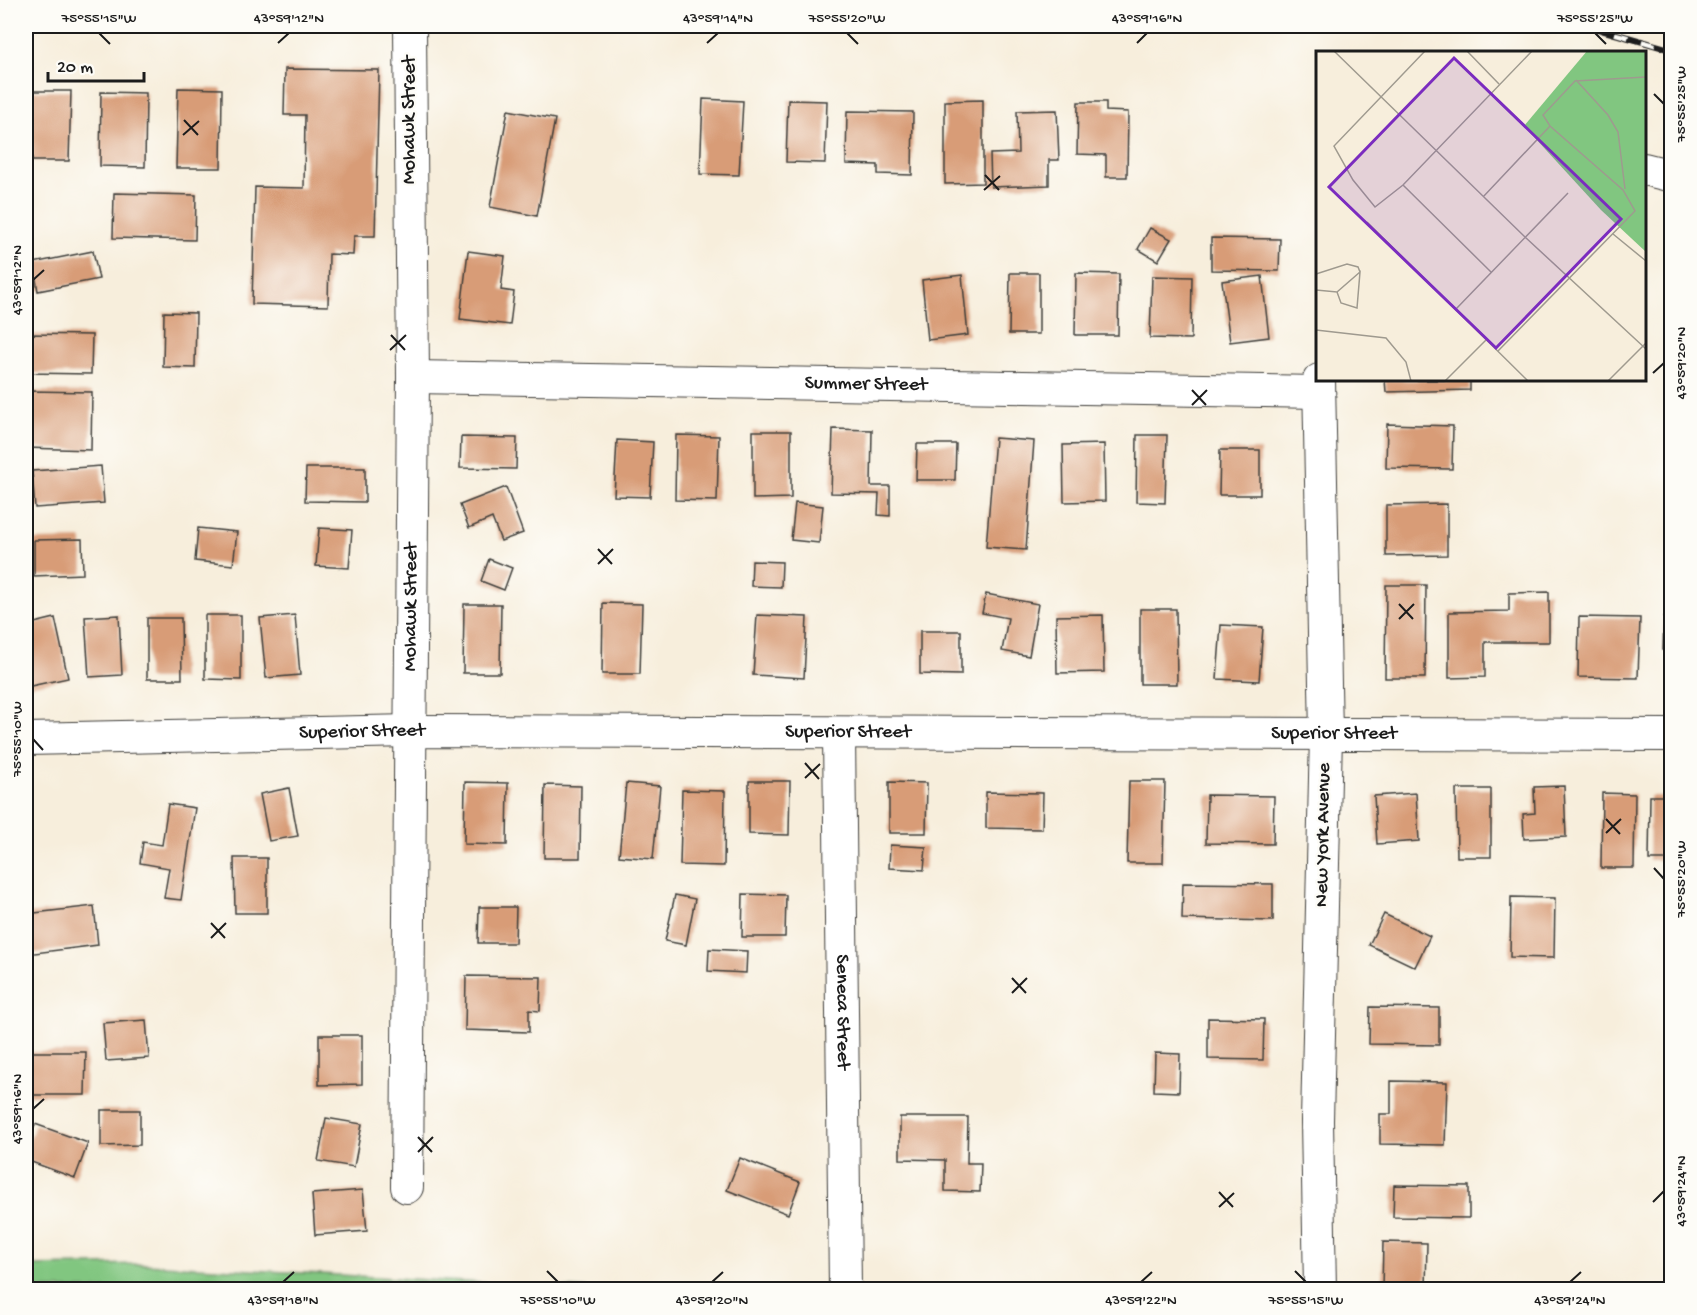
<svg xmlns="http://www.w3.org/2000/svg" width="1697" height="1315" viewBox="0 0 1697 1315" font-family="'Gochi Hand',sans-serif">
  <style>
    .green { fill: #81c680; stroke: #4e714e; stroke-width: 1.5 }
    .building { fill: #d89c77 }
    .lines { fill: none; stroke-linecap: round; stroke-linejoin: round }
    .minor-casing { stroke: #3d3c39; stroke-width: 34 }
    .minor { stroke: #fff; stroke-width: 32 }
    .rail-casing { stroke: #1c1c1c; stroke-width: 7 }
    .rail { stroke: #fdfcf7; stroke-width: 4.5; stroke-dasharray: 14; stroke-linecap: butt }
    .ticks { fill: none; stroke: #1c1c1c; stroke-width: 2 }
    .labels { text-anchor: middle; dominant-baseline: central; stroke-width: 5; stroke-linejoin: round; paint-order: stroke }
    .street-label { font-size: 20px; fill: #1c1c1c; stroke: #fdfcf7 }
    .inset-road { fill: none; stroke: #9f9a8f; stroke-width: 1.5 }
    .view { fill: #7b2cbf; fill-opacity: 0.15; stroke: #7b2cbf; stroke-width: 3 }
    .inset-edge { fill: none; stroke: #1c1c1c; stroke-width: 3 }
    .neatline { fill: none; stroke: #1c1c1c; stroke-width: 2 }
    .ticks-label { font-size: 15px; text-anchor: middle; fill: #1c1c1c }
  </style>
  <rect width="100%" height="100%" fill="#fdfcf7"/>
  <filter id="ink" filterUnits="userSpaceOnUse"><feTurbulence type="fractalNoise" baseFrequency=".0167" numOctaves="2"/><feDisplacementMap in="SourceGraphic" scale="12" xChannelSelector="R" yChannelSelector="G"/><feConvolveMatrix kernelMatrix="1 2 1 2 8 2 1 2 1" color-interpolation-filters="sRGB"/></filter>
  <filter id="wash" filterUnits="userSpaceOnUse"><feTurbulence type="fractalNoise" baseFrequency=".008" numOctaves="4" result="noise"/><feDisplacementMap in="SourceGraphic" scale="24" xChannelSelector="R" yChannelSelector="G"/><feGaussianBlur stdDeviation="1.35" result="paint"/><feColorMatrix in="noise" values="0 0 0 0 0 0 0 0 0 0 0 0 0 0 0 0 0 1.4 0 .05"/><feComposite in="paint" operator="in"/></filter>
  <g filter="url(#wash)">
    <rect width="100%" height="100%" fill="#f7eedc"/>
    <!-- green -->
    <polygon class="green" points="145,1264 588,1289 26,1289 26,1266"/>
    <g id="blocks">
      <!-- building -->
      <g class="building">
        <polygon points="285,69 379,70 375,236 354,236 353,255 329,254 328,306 252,304 255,187 304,188 305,115 284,115"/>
        <polygon points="178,88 222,89 221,168 176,168"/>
        <polygon points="33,91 71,91 69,161 32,161"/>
        <polygon points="101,92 146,93 145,167 100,166"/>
        <polygon points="703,99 743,101 739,175 700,174"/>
        <polygon points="788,100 827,101 825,163 786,162"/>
        <polygon points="983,100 983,183 945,184 945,101"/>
        <polygon points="1078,102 1106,102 1106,111 1128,112 1127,177 1106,177 1106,155 1077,154"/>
        <polygon points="508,110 555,119 537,216 490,207"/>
        <polygon points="1057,110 1059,160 1049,160 1049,185 991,187 990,154 1018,153 1017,111"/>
        <polygon points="847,111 913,112 912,175 878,174 878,165 846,164"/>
        <polygon points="114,193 196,195 195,240 113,238"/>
        <polygon points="1150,228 1171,239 1158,261 1138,249"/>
        <polygon points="1211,238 1280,239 1279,271 1211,270"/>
        <polygon points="93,251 99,279 38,291 33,263"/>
        <polygon points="468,251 505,256 501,290 514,292 510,325 460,319"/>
        <polygon points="1010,273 1039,273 1039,334 1009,334"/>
        <polygon points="1076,273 1119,274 1118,335 1075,335"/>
        <polygon points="962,275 968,335 928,340 922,280"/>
        <polygon points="1152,276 1192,277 1191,339 1150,338"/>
        <polygon points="1262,276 1269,337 1230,342 1222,281"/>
        <polygon points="164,312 196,313 195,368 163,367"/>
        <polygon points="26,334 92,335 91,374 26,373"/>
        <polygon points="1385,380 1470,380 1470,390 1386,392"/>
        <polygon points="27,391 92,392 91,450 26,448"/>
        <polygon points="1387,424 1453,426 1452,469 1386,468"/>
        <polygon points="833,429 872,430 871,486 890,486 890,516 878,515 879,494 831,493"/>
        <polygon points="753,431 791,431 791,498 753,499"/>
        <polygon points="676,435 719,436 717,501 675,500"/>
        <polygon points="1137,435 1167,435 1165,503 1136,502"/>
        <polygon points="461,437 517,438 516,469 460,468"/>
        <polygon points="995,438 1034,441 1026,550 986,547"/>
        <polygon points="617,440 653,442 650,497 614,496"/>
        <polygon points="917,444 956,444 955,480 916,480"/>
        <polygon points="1104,444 1105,501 1064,502 1063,445"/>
        <polygon points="1220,450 1260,450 1260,495 1219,495"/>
        <polygon points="101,466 104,503 35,508 32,471"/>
        <polygon points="306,468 365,468 365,502 305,501"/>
        <polygon points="506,487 523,533 501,541 492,518 469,528 460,505"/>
        <polygon points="795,503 823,506 819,543 791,540"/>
        <polygon points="1447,504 1447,555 1386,556 1386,505"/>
        <polygon points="198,528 237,532 233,565 195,561"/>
        <polygon points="319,528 352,530 349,568 316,566"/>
        <polygon points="82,539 83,574 34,576 34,540"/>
        <polygon points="489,559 512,568 504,590 481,581"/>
        <polygon points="752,561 782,562 781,587 751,586"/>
        <polygon points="1386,585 1426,585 1425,678 1385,678"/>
        <polygon points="1549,592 1549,642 1485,642 1485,677 1449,678 1449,612 1509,611 1509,593"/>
        <polygon points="986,594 1038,604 1029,656 1002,651 1008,618 982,613"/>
        <polygon points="603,603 642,604 640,674 602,674"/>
        <polygon points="464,604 501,604 500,673 463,673"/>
        <polygon points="1140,609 1176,609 1177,684 1140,684"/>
        <polygon points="119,615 122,675 89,677 85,617"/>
        <polygon points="205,615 241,615 241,680 205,679"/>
        <polygon points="295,615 300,675 266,678 260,618"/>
        <polygon points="757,615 807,617 804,678 753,675"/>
        <polygon points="1103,615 1104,672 1057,673 1056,616"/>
        <polygon points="1579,617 1640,618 1638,678 1578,677"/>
        <polygon points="55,618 68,678 26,687 26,625"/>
        <polygon points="147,618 181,618 182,679 147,679"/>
        <polygon points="1664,618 1672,618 1672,650 1663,650"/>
        <polygon points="1221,625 1263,627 1259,681 1217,679"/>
        <polygon points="920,631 961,631 961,675 920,674"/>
        <polygon points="749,781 790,781 789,835 749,834"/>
        <polygon points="1129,781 1165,781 1163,863 1127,863"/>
        <polygon points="465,782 508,783 507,845 464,844"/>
        <polygon points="889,782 927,783 926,833 889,833"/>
        <polygon points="626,783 660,786 653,859 619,856"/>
        <polygon points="545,785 581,786 580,858 544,858"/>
        <polygon points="1564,786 1566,837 1524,839 1523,814 1535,813 1534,787"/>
        <polygon points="289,788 298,836 269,841 260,794"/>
        <polygon points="1456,789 1491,789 1491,857 1457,857"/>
        <polygon points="682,790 725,791 724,866 680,865"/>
        <polygon points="986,792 1043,793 1042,829 986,828"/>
        <polygon points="1416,793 1419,841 1377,844 1374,796"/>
        <polygon points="1602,793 1635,794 1634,868 1601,868"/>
        <polygon points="1207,795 1274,796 1273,844 1206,843"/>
        <polygon points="1650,796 1672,796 1672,860 1649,860"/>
        <polygon points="168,804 195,808 181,900 164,898 169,868 140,863 143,842 162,845"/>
        <polygon points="890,845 926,847 924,870 889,868"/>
        <polygon points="234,858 267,858 267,913 235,913"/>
        <polygon points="1183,883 1273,884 1273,921 1182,919"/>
        <polygon points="743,894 786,895 785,937 742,937"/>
        <polygon points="675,895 695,899 686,945 665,941"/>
        <polygon points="1511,897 1555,898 1554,958 1510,957"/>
        <polygon points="94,906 98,945 27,954 26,914"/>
        <polygon points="479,907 516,907 515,943 478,943"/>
        <polygon points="1384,914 1430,936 1415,967 1369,945"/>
        <polygon points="709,949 747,951 746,973 708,971"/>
        <polygon points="466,976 541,977 540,1011 529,1010 529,1032 465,1030"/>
        <polygon points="1370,1007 1439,1008 1439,1045 1369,1044"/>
        <polygon points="1208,1018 1264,1019 1263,1060 1208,1059"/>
        <polygon points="146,1020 149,1058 106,1061 103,1023"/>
        <polygon points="319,1035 362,1035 362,1084 319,1085"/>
        <polygon points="26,1052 86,1052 85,1095 26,1095"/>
        <polygon points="1155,1053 1180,1054 1179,1092 1154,1091"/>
        <polygon points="1391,1081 1447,1082 1445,1145 1380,1144 1380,1114 1391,1114"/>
        <polygon points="101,1110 140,1110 140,1145 101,1146"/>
        <polygon points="900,1117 968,1117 967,1163 981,1163 980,1192 945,1191 945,1160 900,1159"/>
        <polygon points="326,1118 362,1124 354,1167 318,1161"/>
        <polygon points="35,1124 88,1143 75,1178 26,1160 26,1150"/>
        <polygon points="740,1158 800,1182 788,1214 727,1190"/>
        <polygon points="1394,1185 1469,1186 1469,1218 1393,1217"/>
        <polygon points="363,1190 367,1231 315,1235 312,1194"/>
        <polygon points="1383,1242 1427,1243 1426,1290 1382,1290"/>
      </g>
    </g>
  </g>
  <g filter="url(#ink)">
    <use href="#blocks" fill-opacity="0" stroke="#3d3c39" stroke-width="1.5"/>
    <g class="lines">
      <defs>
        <g id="minor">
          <polyline points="1644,169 1672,176"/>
          <path id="s1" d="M413,377L1319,392"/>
          <polyline points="1319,380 1326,735 1317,1121 1320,1290"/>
          <path id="s2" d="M839,733L845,1290"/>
          <path id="s3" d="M26,739L411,731L1672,735"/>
          <path id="s4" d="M407,1187L413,377L410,26"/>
        </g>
      </defs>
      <!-- minor casing -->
      <use href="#minor" class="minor-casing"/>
      <!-- minor -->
      <use href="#minor" class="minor"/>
      <defs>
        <polyline id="rail" points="1588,26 1672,50"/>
      </defs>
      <!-- rail casing -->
      <use href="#rail" class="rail-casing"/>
      <!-- rail -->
      <use href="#rail" class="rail"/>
    </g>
  </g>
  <!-- ticks -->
  <path class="ticks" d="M99,33L110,44M847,33L858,44M1595,33L1606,44M278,43L289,33M707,43L718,33M1137,43L1147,33M1654,94L1664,104M184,120L198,135M183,135L199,121M985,175L999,190M984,190L1000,176M33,280L44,270M391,335L405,350M390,350L406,335M1653,373L1664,363M1192,390L1206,405M1192,405L1207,390M598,549L612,564M598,564L613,549M1399,604L1413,619M1399,619L1414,604M33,739L43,750M805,763L819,779M805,778L820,764M1606,819L1620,834M1606,833L1621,819M1654,868L1664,879M211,923L225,938M211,938L226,923M1012,978L1026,993M1012,993L1027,978M33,1109L44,1099M418,1137L432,1152M418,1152L433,1137M1219,1192L1233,1207M1653,1202L1664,1191M1219,1207L1234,1193M547,1271L558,1282M1295,1271L1306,1282M283,1282L294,1272M712,1282L723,1272M1141,1282L1152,1272M1570,1282L1581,1272"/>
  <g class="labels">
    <!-- street labels -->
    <g class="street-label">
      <text transform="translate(410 120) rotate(-90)">Mohawk Street</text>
      <text stroke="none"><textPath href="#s1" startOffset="453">Summer Street</textPath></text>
      <text stroke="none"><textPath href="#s4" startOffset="580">Mohawk Street</textPath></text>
      <text stroke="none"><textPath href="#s3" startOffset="336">Superior Street</textPath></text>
      <text stroke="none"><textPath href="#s3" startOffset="822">Superior Street</textPath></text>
      <text stroke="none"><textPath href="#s3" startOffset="1308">Superior Street</textPath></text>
      <text transform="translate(1324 835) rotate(-89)">New York Avenue</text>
      <text stroke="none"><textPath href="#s2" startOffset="279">Seneca Street</textPath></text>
    </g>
  </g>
  <!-- overview -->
  <g transform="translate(1316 51)">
    <rect width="330" height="330" fill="#f7eedc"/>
    <path d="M271,0H330V201L285,159L208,75Z" fill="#81c680"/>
    <path class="inset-road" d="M18,0L209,186L330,298M109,0L18,95L37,129L59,156L87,134L216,0M151,0L183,33M260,29L292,64L302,81L309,138M87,134L175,221M167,146L234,75M51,171L212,330M297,183L330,210M0,223L31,213L42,216L44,221M0,239L21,241L44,221L41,257L25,252L21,241M140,258L252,142M0,279L70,287L90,311L95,330M182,300L319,160L307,139L234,75L227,64L259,30L330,26M129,330L171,288M292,330L330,292"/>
    <path class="view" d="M138,7L305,168L180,297L13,136Z"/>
    <rect width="330" height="330" class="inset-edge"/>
  </g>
  <!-- margin -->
  <rect width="1697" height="1315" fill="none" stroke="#fdfcf7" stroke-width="66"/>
  <!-- scale -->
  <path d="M48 72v9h96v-9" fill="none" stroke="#1c1c1c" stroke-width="3"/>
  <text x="57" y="72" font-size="18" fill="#1c1c1c" stroke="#fdfcf7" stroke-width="4.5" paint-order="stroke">20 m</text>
  <rect x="33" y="33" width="1631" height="1249" class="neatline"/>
  <g class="ticks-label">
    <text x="99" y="22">75°55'15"W</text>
    <text x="289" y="22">43°59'12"N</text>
    <text x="718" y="22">43°59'14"N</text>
    <text x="847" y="22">75°55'20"W</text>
    <text x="1147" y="22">43°59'16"N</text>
    <text x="1595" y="22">75°55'25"W</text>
    <text transform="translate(1680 104) rotate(-90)" y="5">75°55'25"W</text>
    <text transform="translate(16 280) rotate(-90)" y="5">43°59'12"N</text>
    <text transform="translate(1680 363) rotate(-90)" y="5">43°59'20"N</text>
    <text transform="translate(16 739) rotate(-90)" y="5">75°55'10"W</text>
    <text transform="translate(1680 879) rotate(-90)" y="5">75°55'20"W</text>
    <text transform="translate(16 1109) rotate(-90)" y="5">43°59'16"N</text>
    <text transform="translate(1680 1191) rotate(-90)" y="5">43°59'24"N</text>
    <text x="283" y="1304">43°59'18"N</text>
    <text x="558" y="1304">75°55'10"W</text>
    <text x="712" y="1304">43°59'20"N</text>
    <text x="1141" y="1304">43°59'22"N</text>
    <text x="1306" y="1304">75°55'15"W</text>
    <text x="1570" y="1304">43°59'24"N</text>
  </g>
</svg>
